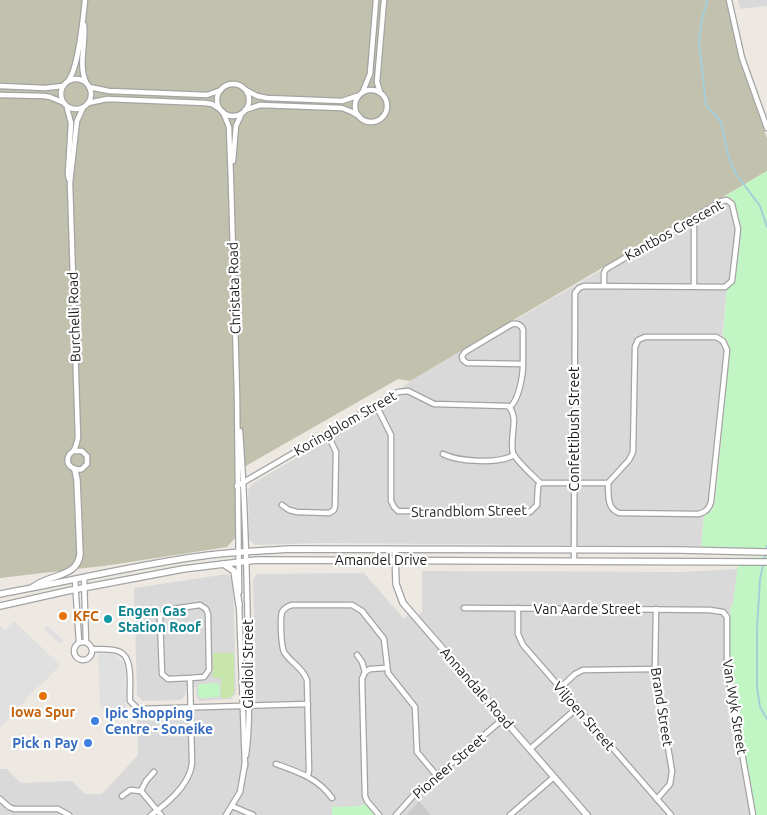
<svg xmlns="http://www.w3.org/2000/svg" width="767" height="815" viewBox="0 0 767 815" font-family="Ubuntu,sans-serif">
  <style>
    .residential { fill: #dad9d9 }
    .religious { fill: #cacaca }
    .construction { fill: #c1c1ae }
    .grass { fill: #c8e5aa }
    .park { fill: #c1f6c4 }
    .parking { fill: #e0e0e0 }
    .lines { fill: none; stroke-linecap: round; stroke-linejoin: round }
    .stream { stroke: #a5ced9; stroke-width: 2 }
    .minor-casing { stroke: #a3a3a3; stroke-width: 7 }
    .tertiary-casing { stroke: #a3a3a3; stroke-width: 8 }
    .minor { stroke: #fff; stroke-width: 4.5 }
    .tertiary { stroke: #fff; stroke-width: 5.5 }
    .food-dot { fill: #e8710a; stroke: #fff; stroke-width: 2 }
    .culture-dot { fill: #0f9aa8; stroke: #fff; stroke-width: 2 }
    .shop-dot { fill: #3f7fe0; stroke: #fff; stroke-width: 2 }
    .labels { text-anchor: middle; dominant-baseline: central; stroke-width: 4.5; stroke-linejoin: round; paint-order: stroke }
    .street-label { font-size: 14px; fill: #1c1c1c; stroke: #fff }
    .culture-label { font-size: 14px; font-weight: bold; fill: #0d838f; stroke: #fff; text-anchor: start }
    .food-label { font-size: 14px; font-weight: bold; fill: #c56008; stroke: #fff; text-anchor: start }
    .shop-label { font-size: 14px; font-weight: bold; fill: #366cbe; stroke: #fff; text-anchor: start }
  </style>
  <rect width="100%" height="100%" fill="#ede9e2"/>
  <!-- residential -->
  <g class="residential">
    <polygon points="738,0 767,0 767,6 740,9"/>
    <polygon points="722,200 729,200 737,222 733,281 727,289 722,339 726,344 712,502 704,513 701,546 321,543 255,545 249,539 248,490 252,484 330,438 328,433 398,391 410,381"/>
    <polygon points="738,569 733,603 728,617 727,660 754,815 0,815 0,769 7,769 21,783 72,781 85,794 102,794 138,755 137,720 140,708 256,705 253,579 257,574 364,573 404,619 412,612 416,617 422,612 422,571 682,572"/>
    <polygon points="227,574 233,579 236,693 231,699 199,701 196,696 196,687 186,687 185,695 181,700 143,701 137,695 134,588"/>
  </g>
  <!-- religious -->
  <polygon class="religious" points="419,801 431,815 406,815"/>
  <!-- construction -->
  <polygon class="construction" points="0,0 727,0 740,62 767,138 767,171 410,381 398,379 237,471 235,538 227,547 111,565 0,578"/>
  <!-- grass -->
  <polygon class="grass" points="213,653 234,653 234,693 230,698 221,698 221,678 213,678"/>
  <!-- park -->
  <g class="park">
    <path d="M767,171V549H701L704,516L712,510L715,502L730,350L728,341L723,336L727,289L731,286L735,280C738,254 746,222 732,198L725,196Z"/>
    <polygon points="767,557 767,815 756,815 732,681 730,659 730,612 733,603 739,558"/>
    <path d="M218,683C221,686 221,694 218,697L201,698L198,696V686L200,684Z"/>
    <polygon points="365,803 376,815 332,815 332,807 361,806"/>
  </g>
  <!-- parking -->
  <g class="parking">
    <polygon points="14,621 60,665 39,687 38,686 0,728 0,626 5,630"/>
    <polygon points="47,625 63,640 60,644 44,629"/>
    <polygon points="98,654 113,654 125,663 126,712 107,713 100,706"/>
  </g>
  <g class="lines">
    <!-- stream -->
    <g class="stream">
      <polyline points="706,0 707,3 702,18 699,41 706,105 721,122 729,159 736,174 760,206 767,227"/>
      <polyline points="767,546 760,579 757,629 757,687 760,707 767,719"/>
    </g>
    <defs>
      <g id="minor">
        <polyline points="729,0 742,58 767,128"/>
        <path d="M84,25C86,44 78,65 86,82"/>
        <circle cx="76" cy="94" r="15"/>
        <path d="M69,80C79,64 83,20 85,0"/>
        <circle cx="233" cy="100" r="16"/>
        <polyline points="0,86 45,88 63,86"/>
        <polyline points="89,87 109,91 207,95 221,90"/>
        <polyline points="246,90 257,96 267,98 342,101 357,96"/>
        <circle cx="371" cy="106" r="16"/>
        <polyline points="363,91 370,74 376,0"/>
        <polyline points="380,92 377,82 384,0"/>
        <polyline points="0,95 44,96 50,97 62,102"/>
        <polyline points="88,103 107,99 205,103 212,104 221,110"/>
        <polyline points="67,108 71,123 68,174 69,179"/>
        <polyline points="245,110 260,105 342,108 352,112 359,116"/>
        <polyline points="223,112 229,127 231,182 237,394 239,592"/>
        <polyline points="233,161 236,126 241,115"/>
        <polyline points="694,217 694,286"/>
        <polyline points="376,405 391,435 391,501 394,507 398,511 530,512 537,505 538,486 540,483"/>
        <path d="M510,407C519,400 523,375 523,364L467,363L463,360L462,356L465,352L512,324C517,323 522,325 523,330V364"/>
        <path d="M240,431C245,502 247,573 248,645C248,682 251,719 246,755"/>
        <path d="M74,451H82L87,456V464L82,469C74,471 64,465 69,455C70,453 73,452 74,450C76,447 77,441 78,438L70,183L77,121L83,108"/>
        <path d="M443,454C459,462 499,464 514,455"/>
        <path d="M237,486L398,392L408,391L434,404L508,406C520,416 509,438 513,453C516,461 534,476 540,483H608L629,460L633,452L635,347L638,340L645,337H716L723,341L727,350L711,502C709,509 705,513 698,514L619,513C606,508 609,494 608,483"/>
        <polyline points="282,505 289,510 297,512 329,513 334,510 335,506 336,452 327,433"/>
        <polyline points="574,561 575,293 579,288 584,286 725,287 732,281 738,229 732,204 727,200 722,201 606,269 604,273 604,286"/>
        <polyline points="84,578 86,642"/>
        <polyline points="75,580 79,642"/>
        <polyline points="239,603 245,766"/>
        <polyline points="464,608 710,610 723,612 727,617 727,668 753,815"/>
        <polyline points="518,608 518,634 523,645 671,815"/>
        <polyline points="656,609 655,669 672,771 670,784 657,799"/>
        <circle cx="83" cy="651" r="9"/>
        <path d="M92,649C100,650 112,648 120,652C134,658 129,688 130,701L138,709L308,704"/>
        <polyline points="357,655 362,662 365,672 362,679 365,796 367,801 379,815"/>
        <polyline points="365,672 370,669 386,668"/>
        <polyline points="560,688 575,674 583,670 655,669"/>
        <polyline points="530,749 577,708"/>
        <path d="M276,764C298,772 318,778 332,798"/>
        <polyline points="154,772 146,781 141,791 161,815"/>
        <path d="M308,776L309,770L307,680C303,668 291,663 284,652C281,646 280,618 282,612C285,607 288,606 292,605H352L362,611L384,639L388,673L415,707L417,752L437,776"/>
        <polyline points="122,796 130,790 141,791"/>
        <polyline points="0,799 9,807 14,809 58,809 69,815"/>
        <polyline points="232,806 253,815"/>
        <path d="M151,815C168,803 190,784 192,763L190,678L168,679L162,674L160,617L165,610L200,605L206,609L208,614L209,670L204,677L190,678"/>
        <polyline points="226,815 240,792 245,763"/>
        <polyline points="396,815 413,796 503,719"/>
        <polyline points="510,815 554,777"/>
      </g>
      <g id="tertiary">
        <polyline points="395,550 396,584 403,603 587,815"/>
        <polyline points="223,564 234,571 239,605"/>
        <path d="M33,587C50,574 78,577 80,554L77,480L75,470"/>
        <path d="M0,594C67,582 134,565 202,556C231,552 260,551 290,549L680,550L767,552"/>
        <polyline points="0,606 67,591 183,569 257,560 767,562"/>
      </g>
    </defs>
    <!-- minor casing -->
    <use href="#minor" class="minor-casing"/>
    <!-- tertiary casing -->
    <use href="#tertiary" class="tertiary-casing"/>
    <!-- minor -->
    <use href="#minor" class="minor"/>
    <!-- tertiary -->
    <use href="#tertiary" class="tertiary"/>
  </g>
  <!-- markers -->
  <g class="food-dot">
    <circle cx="63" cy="616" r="5"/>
    <circle cx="43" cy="696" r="5"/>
  </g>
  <circle class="culture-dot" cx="108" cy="619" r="5"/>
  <g class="shop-dot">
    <circle cx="95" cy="721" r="5"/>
    <circle cx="88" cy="743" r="5"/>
  </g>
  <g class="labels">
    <!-- street labels -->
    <g class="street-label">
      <text transform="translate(674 230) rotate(-29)">Kantbos Crescent</text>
      <text transform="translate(234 288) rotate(-92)">Christata Road</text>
      <text transform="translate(74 317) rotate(-92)">Burchelli Road</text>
      <text transform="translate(345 423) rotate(-30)">Koringblom Street</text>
      <text transform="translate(574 429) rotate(-90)">Confettibush Street</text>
      <text transform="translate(469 511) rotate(-1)">Strandblom Street</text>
      <text x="381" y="560">Amandel Drive</text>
      <text x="587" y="609">Van Aarde Street</text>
      <text transform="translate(248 664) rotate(-90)">Gladioli Street</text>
      <text transform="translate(477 688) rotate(49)">Annandale Road</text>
      <text transform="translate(662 707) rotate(81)">Brand Street</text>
      <text transform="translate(735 707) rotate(81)">Van Wyk Street</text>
      <text transform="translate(584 716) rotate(49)">Viljoen Street</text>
      <text transform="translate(449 766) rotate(-41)">Pioneer Street</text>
    </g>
    <!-- culture labels -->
    <g class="culture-label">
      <text x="118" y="611">Engen Gas<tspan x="118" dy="16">Station Roof</tspan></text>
    </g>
    <!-- food labels -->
    <g class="food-label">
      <text x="73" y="616">KFC</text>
      <text x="43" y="712" text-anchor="middle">Iowa Spur</text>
    </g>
    <!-- shop labels -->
    <g class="shop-label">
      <text x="105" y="713">Ipic Shopping<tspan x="105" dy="16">Centre - Soneike</tspan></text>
      <text x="78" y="743" text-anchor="end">Pick n Pay</text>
    </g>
  </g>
</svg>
